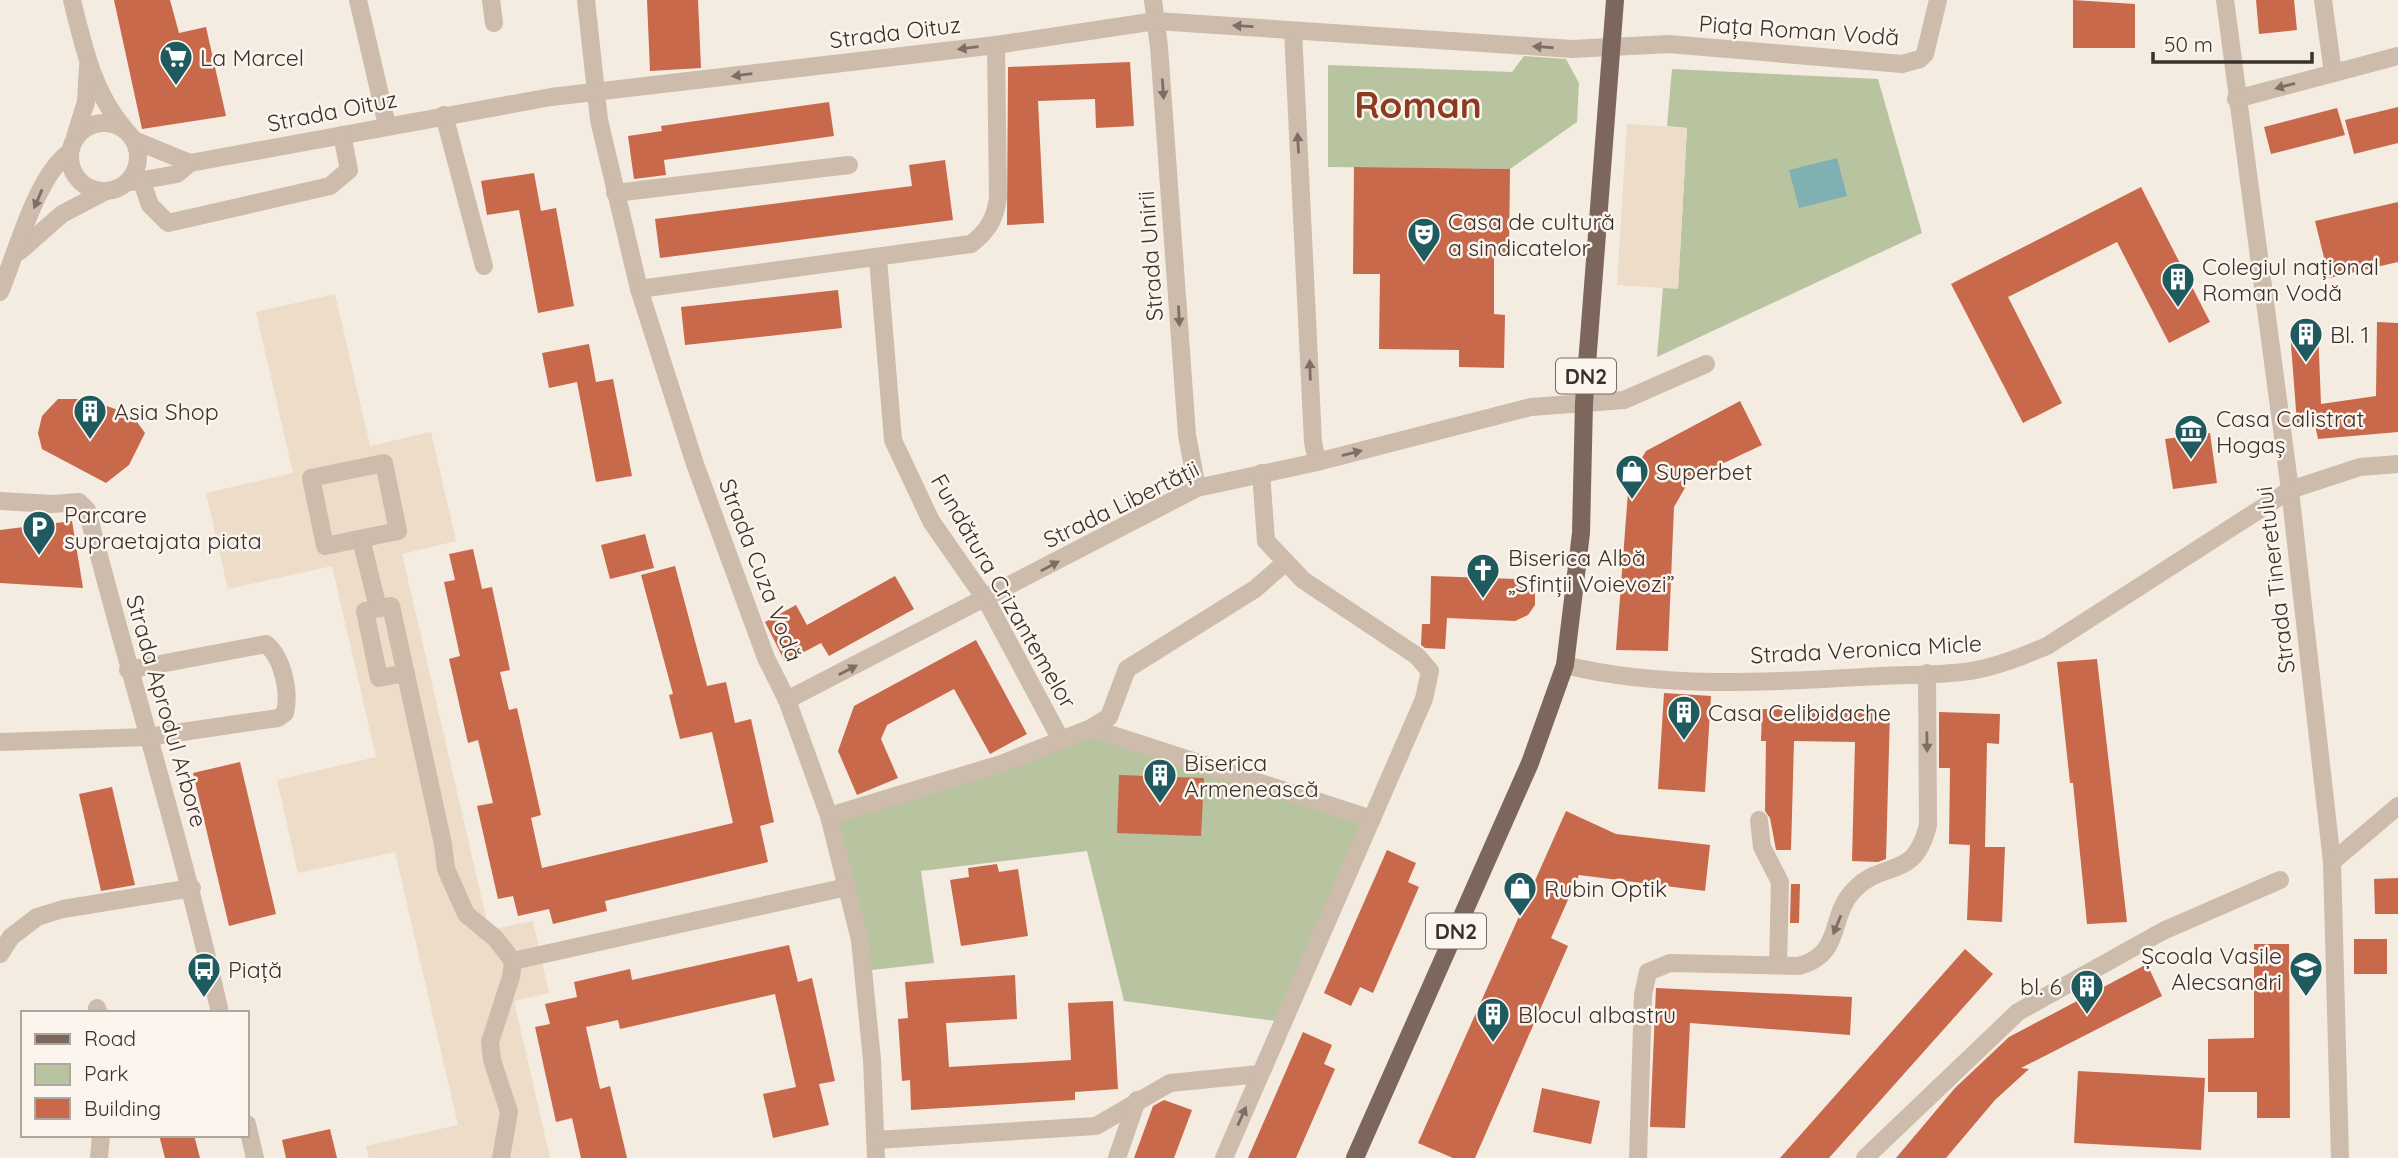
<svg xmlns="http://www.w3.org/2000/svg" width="2398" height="1158" viewBox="0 0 2398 1158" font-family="Quicksand,sans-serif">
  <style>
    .green { fill: #b8c4a0 }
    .plaza { fill: #ecdcc8 }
    .water { fill: #7fb0b2 }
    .building { fill: #c8694b }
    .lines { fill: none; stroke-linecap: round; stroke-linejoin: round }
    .minor { stroke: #cdbbac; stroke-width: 18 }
    .major { stroke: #7d675c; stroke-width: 18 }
    .oneway { fill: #7d6f65 }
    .labels { text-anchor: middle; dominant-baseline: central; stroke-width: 5; stroke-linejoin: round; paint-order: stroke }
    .shield { fill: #fbf5ee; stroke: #756b66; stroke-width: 2 }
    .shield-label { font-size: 21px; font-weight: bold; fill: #3b302b }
    .street-label { font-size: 23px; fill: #3b302b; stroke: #fbf5ee }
    .poi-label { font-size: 23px; fill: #3b302b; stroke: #fbf5ee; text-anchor: start }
    .town-label { font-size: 37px; font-weight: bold; fill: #8c3b22; stroke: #fbf5ee }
  </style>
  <rect width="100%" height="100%" fill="#f4ebe1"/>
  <!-- green -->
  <g class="green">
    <polygon points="1524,56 1566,59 1579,83 1577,122 1510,169 1328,167 1328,65 1512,72"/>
    <polygon points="1672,69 1878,79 1922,233 1657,357 1663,288 1678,288 1687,128 1667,126"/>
    <polygon points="1091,728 1372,819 1283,1022 1124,1001 1087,851 921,871 934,963 863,971 829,816"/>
  </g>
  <!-- plaza -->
  <g class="plaza">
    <polygon points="1627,124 1687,128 1678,289 1617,285"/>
    <polygon points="335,294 370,446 431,432 456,541 402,554 489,930 533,921 549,993 514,1001 550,1158 369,1158 366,1146 458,1125 395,852 298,873 277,780 376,757 332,566 228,589 206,493 293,473 256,312"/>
  </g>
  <!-- water -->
  <polygon class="water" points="1837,158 1847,196 1799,208 1789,170"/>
  <!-- building -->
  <g class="building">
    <polygon points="114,0 170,0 179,33 206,27 226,116 142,129"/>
    <polygon points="647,0 698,0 701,68 650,71"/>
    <polygon points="2073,0 2135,4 2135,48 2073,48"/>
    <polygon points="2256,0 2294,0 2297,30 2259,34"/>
    <polygon points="1130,62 1134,126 1096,128 1095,99 1038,101 1044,223 1007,225 1008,67"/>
    <polygon points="829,102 834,136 664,160 666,175 634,179 628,136 662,131 661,126"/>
    <polygon points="2398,107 2398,143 2354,154 2345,120"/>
    <polygon points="2337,108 2345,135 2271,154 2264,127"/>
    <polygon points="945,160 953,220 660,258 655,219 912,186 909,165"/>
    <polygon points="1354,167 1510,169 1509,255 1494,254 1494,314 1505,315 1504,368 1459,367 1459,350 1379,349 1380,274 1353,274"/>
    <polygon points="534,173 541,211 556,208 574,306 538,313 519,210 487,215 481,181"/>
    <polygon points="2141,187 2210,322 2169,343 2117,242 2008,297 2062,403 2023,423 1951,284"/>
    <polygon points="2398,202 2398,262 2329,278 2315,221"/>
    <polygon points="838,290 842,328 685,345 681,307"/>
    <polygon points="2377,322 2398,323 2398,432 2318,439 2314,420 2297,423 2290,332 2318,329 2321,404 2376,396"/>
    <polygon points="589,344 596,382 613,379 632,476 596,482 577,382 549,388 542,353"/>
    <polygon points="58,399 87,399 132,415 145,433 129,465 106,483 42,449 38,433 42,416"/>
    <polygon points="1740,401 1762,445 1690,479 1674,507 1668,651 1616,650 1629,479 1646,451"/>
    <polygon points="2210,433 2217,483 2173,489 2165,439"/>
    <polygon points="72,521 83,588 0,583 0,530"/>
    <polygon points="645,534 654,568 610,579 601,545"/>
    <polygon points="473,549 482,589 492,587 510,670 500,672 509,710 517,708 541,815 531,818 542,868 733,823 712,732 680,739 669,695 673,694 641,575 675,566 707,686 726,682 735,723 751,719 774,822 760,826 768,862 605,901 607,911 553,924 549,909 518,916 513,896 498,899 477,806 493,803 478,740 468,743 449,659 460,656 444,582 455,580 449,554"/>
    <polygon points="895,576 914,609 829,656 821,643 785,662 765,622 796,605 807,625"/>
    <polygon points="1431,576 1516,579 1529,586 1535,594 1535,605 1528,615 1515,621 1447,618 1445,649 1425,648 1421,645 1422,624 1430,624"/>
    <polygon points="976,640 1027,734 990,754 954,689 887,725 881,739 898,778 857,795 838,751 854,706"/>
    <polygon points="2097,659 2127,922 2087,924 2073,783 2070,783 2057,662"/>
    <polygon points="1664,693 1711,696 1705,792 1658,789"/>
    <polygon points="1762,709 1890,711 1886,859 1878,862 1852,861 1855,742 1794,741 1791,850 1776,850 1770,818 1765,811 1766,741 1761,741"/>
    <polygon points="1939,712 2000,714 1999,744 1987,743 1985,847 2005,847 2002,922 1967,920 1970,845 1949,844 1950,768 1939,768"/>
    <polygon points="240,762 276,914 229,926 193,773"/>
    <polygon points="1119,775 1204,778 1201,836 1117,833"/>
    <polygon points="112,787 135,885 101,891 79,794"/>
    <polygon points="1566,811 1616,834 1710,845 1705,891 1579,875 1551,938 1568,946 1475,1158 1453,1158 1418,1143"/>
    <polygon points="1387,850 1416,863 1408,882 1419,887 1373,993 1360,987 1351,1006 1324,993"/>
    <polygon points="997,864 999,872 1018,869 1028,936 961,946 950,880 969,877 968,868"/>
    <polygon points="2398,878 2398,914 2375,914 2374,879"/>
    <polygon points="1791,884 1800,884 1799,923 1790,923"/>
    <rect x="2354" y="939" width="33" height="35"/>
    <polygon points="2254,944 2289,944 2290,1118 2257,1118 2257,1092 2208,1092 2208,1039 2254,1038"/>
    <polygon points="789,945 798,982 812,978 835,1081 819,1084 829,1125 773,1138 763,1094 796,1087 775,994 620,1029 618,1020 586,1027 600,1089 610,1086 627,1158 581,1158 572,1118 556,1122 535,1027 550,1024 545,1004 577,997 574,982 630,969 632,980"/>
    <polygon points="1965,949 1993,974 1829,1158 1780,1158"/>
    <polygon points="2147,964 2162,996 2021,1068 2029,1069 1995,1100 1946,1158 1896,1158 1955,1088 2009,1037"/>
    <polygon points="1015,975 1017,1019 946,1023 949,1067 1071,1060 1068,1003 1113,1001 1118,1089 1075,1092 1075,1100 911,1110 910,1080 902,1081 898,1019 908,1018 905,982"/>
    <polygon points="1656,988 1852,997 1850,1035 1690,1023 1685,1128 1650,1127"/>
    <polygon points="1303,1032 1332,1045 1324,1064 1335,1069 1296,1158 1248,1158"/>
    <polygon points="2078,1071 2205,1078 2201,1150 2074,1143"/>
    <polygon points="1542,1088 1600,1101 1591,1144 1533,1132"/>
    <polygon points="1164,1100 1192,1110 1174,1158 1134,1158 1153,1106"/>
    <polygon points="330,1129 337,1158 286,1158 282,1140"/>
    <polygon points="159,1135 194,1135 200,1158 165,1158"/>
  </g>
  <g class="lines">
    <!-- minor -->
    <g class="minor">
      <path d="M72,0C83,44 93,93 124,128"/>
      <polyline points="358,0 387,125"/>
      <polyline points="491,0 494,23"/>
      <polyline points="586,0 599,120 639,289 695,464 766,658 787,700 829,816 860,940 872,1060 876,1158"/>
      <polyline points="1153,0 1159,47 1187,435 1197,488"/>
      <polyline points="2225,0 2290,490 2332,862 2340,1158"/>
      <polyline points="2323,0 2333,73"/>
      <polyline points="1293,31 1313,442 1317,462"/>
      <polyline points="2236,99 2398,56"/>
      <polyline points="444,115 484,266"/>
      <circle cx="104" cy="157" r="34"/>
      <polyline points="75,137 86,102 88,66"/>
      <polyline points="134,140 190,163 551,97 996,45 1156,21 1572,49 1669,44 1902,64 1920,59 1925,54 1938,0"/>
      <polyline points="132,182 177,174 190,163"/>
      <polyline points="142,182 150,205 168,223 330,186 349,170 342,135"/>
      <polyline points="615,193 849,165"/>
      <polyline points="20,251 62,214 106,191"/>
      <polyline points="878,259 893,440 931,521 986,600 1061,740"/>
      <path d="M639,289L971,244C988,231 995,219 998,198L996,45"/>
      <path d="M0,292C16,255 36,175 70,152"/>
      <polygon points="384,463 398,531 325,546 311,478"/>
      <path d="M0,501L52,504L79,502L87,510C130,678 182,843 220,1013"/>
      <polyline points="361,539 378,608"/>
      <path d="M1565,665C1666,690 1776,682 1880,676C1911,674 1945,676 1976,670C2001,665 2023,656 2047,646L2290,490L2360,467L2398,464"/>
      <polyline points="406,673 379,678 365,611 391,606 443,844 446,869 466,914 495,938 513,961 511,977 490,1042 492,1060 509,1112 501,1158"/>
      <polyline points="787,700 1197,488 1317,462 1531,407 1624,400 1706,364"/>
      <polyline points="1091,728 1372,819"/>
      <path d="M0,742L148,737L278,718L285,713C290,692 283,658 266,644L128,670"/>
      <polyline points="829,816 1001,764 1091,728 1109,717 1127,669 1255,589 1286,562"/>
      <polyline points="1759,820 1762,847 1780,882 1778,965"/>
      <polyline points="2332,862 2398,806"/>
      <polyline points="0,954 11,937 37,917 63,909 192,888"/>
      <polyline points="513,961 847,887"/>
      <polyline points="97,1008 99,1013"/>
      <polyline points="247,1124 255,1158"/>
      <polyline points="876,1140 1096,1126 1170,1083 1260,1074"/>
      <polyline points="99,1158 101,1135"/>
      <polyline points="1117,1158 1137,1100"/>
      <polyline points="1224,1158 1424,699 1430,671 1417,656 1303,580 1266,541 1261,473"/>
      <path d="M1638,1158L1643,995L1648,972L1670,963L1799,966C1844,954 1828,916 1854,890C1885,858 1914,882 1928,825L1927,673"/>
      <polyline points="1865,1158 2018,1012 2163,931 2280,880"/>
    </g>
    <!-- major -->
    <polyline class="major" points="1355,1158 1530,763 1565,665 1581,533 1584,403 1615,0"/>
  </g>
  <!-- one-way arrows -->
  <defs><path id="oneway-solid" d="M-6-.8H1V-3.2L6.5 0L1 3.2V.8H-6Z" transform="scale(1.75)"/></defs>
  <g class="oneway">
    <use href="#oneway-solid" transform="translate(1243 26) rotate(-177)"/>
    <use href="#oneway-solid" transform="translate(1543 47) rotate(-176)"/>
    <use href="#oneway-solid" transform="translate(968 48) rotate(173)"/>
    <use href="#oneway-solid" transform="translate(742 75) rotate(173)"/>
    <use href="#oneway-solid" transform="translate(2285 86) rotate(165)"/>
    <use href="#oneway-solid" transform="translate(1163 89) rotate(86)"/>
    <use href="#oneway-solid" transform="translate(1298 143) rotate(-93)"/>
    <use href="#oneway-solid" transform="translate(38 199) rotate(113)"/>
    <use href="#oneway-solid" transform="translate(1179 316) rotate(87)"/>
    <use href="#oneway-solid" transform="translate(1310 370) rotate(-92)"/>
    <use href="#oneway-solid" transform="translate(1352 453) rotate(-14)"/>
    <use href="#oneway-solid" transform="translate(1050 566) rotate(-28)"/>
    <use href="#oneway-solid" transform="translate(848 670) rotate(-27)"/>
    <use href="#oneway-solid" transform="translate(1927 742) rotate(89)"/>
    <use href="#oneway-solid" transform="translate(1837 925) rotate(112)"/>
    <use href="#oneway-solid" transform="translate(1242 1116) rotate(-66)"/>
  </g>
  <!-- icons -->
  <defs>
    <symbol id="supermarket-pin" viewBox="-11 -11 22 30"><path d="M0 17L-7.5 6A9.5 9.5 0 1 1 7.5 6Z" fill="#1f5a5e" stroke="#fbf5ee"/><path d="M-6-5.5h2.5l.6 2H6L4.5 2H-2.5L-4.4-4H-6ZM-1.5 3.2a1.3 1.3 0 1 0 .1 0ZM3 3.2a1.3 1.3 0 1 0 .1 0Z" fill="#fff"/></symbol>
    <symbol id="theatre-pin" viewBox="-11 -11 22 30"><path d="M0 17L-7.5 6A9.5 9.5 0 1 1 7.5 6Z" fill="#1f5a5e" stroke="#fbf5ee"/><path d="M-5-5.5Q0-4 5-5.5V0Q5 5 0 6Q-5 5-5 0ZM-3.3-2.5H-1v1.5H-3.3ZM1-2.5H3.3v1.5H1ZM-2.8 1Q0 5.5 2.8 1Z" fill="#fff"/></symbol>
    <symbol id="building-pin" viewBox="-11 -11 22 30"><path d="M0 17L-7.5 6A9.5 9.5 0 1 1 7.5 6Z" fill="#1f5a5e" stroke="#fbf5ee"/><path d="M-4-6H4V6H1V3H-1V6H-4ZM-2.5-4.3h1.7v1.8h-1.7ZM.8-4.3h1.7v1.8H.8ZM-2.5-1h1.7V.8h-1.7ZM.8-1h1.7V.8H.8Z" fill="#fff"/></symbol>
    <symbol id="museum-pin" viewBox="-11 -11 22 30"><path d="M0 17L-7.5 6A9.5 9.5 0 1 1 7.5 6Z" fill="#1f5a5e" stroke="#fbf5ee"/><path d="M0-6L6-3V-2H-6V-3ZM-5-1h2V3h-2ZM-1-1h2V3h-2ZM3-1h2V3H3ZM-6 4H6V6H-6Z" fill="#fff"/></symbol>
    <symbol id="shop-pin" viewBox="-11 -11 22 30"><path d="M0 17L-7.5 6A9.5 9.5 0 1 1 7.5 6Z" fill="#1f5a5e" stroke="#fbf5ee"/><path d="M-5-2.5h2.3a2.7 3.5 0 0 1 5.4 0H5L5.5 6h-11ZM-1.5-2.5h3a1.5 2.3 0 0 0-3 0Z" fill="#fff"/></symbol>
    <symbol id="parking-pin" viewBox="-11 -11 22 30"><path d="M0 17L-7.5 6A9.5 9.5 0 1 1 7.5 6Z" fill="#1f5a5e" stroke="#fbf5ee"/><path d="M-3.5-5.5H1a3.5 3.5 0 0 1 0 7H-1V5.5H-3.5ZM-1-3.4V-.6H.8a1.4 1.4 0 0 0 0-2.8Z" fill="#fff"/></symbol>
    <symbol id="church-pin" viewBox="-11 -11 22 30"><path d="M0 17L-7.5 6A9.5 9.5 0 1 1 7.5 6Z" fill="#1f5a5e" stroke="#fbf5ee"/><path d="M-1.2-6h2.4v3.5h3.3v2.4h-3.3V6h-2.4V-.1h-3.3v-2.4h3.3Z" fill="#fff"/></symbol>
    <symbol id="school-pin" viewBox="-11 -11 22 30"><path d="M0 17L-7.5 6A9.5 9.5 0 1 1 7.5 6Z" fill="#1f5a5e" stroke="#fbf5ee"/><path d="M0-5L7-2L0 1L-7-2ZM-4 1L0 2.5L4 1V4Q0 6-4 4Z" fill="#fff"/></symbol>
    <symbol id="bus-pin" viewBox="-11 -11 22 30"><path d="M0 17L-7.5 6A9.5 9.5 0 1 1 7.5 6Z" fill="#1f5a5e" stroke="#fbf5ee"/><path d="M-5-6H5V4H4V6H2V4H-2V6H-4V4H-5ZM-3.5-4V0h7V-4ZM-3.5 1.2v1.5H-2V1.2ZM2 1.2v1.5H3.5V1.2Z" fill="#fff"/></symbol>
  </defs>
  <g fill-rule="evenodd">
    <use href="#supermarket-pin" x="157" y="38" width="38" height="52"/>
    <use href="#theatre-pin" x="1405" y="215" width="38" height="52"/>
    <use href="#building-pin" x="2159" y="260" width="38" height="52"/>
    <use href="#building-pin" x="2287" y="315" width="38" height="52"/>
    <use href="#building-pin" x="71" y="392" width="38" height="52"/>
    <use href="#museum-pin" x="2172" y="412" width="38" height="52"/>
    <use href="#shop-pin" x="1613" y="452" width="38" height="52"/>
    <use href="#parking-pin" x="20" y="508" width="38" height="52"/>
    <use href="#church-pin" x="1464" y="551" width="38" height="52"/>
    <use href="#building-pin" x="1665" y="693" width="38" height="52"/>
    <use href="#building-pin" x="1141" y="756" width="38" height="52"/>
    <use href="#shop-pin" x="1501" y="869" width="38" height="52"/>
    <use href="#school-pin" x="2287" y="949" width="38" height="52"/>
    <use href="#bus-pin" x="185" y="950" width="38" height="52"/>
    <use href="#building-pin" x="2068" y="967" width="38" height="52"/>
    <use href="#building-pin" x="1474" y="995" width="38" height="52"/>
  </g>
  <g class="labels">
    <!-- shield labels -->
    <g class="shield">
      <rect x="1556" y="358.5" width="60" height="35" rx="5"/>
      <rect x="1426" y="913.5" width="60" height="35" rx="5"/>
    </g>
    <g class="shield-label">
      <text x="1586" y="376">DN2</text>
      <text x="1456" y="931">DN2</text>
    </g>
    <!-- street labels -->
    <g class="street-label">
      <text transform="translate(1799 30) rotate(4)">Piața Roman Vodă</text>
      <text transform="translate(895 32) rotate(-7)">Strada Oituz</text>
      <text transform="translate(332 111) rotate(-11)">Strada Oituz</text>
      <text transform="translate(1150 256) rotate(-94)">Strada Unirii</text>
      <text transform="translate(1121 504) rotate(-26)">Strada Libertății</text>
      <text transform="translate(761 570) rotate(69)">Strada Cuza Vodă</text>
      <text transform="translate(2275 580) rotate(-97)">Strada Tineretului</text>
      <text transform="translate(1004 591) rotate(60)">Fundătura Crizantemelor</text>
      <text transform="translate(1866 649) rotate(-3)">Strada Veronica Micle</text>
      <text transform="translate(167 711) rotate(74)">Strada Aprodul Arbore</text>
    </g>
    <!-- poi labels -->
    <g class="poi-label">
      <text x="200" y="57">La Marcel</text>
      <text x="1448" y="221">Casa de cultură<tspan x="1448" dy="26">a sindicatelor</tspan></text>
      <text x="2202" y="266">Colegiul național<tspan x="2202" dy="26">Roman Vodă</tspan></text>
      <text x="2330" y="334">Bl. 1</text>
      <text x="114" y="411">Asia Shop</text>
      <text x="2216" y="418">Casa Calistrat<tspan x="2216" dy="26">Hogaș</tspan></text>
      <text x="1656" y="471">Superbet</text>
      <text x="64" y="514">Parcare<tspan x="64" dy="26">supraetajata piata</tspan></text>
      <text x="1508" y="557">Biserica Albă<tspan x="1508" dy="26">„Sfinții Voievozi”</tspan></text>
      <text x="1708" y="712">Casa Celibidache</text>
      <text x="1184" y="762">Biserica<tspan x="1184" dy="26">Armenească</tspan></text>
      <text x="1544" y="888">Rubin Optik</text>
      <text x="2282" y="955" text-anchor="end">Școala Vasile<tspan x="2282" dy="26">Alecsandri</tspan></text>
      <text x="228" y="969">Piață</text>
      <text x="2062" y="986" text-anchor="end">bl. 6</text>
      <text x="1518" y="1014">Blocul albastru</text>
    </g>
    <!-- town labels -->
    <g class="town-label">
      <text x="1418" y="104">Roman</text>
    </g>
  </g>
  <!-- legend -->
  <rect x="21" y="1011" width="228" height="126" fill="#fbf5ee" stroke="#aea6a0" stroke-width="2"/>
  <rect x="35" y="1034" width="35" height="10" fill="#7d675c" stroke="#aea6a0" stroke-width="2"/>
  <text x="84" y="1046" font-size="21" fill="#3b302b">Road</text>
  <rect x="35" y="1064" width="35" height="21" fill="#b8c4a0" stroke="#aea6a0" stroke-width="2"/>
  <text x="84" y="1081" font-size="21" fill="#3b302b">Park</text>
  <rect x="35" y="1098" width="35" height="21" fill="#c8694b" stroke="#aea6a0" stroke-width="2"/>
  <text x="84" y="1116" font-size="21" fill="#3b302b">Building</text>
  <!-- scale -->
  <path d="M2153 52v10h159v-10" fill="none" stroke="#3b302b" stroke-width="3.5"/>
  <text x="2164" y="52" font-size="21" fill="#3b302b" stroke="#fbf5ee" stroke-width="5" paint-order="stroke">50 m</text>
</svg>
